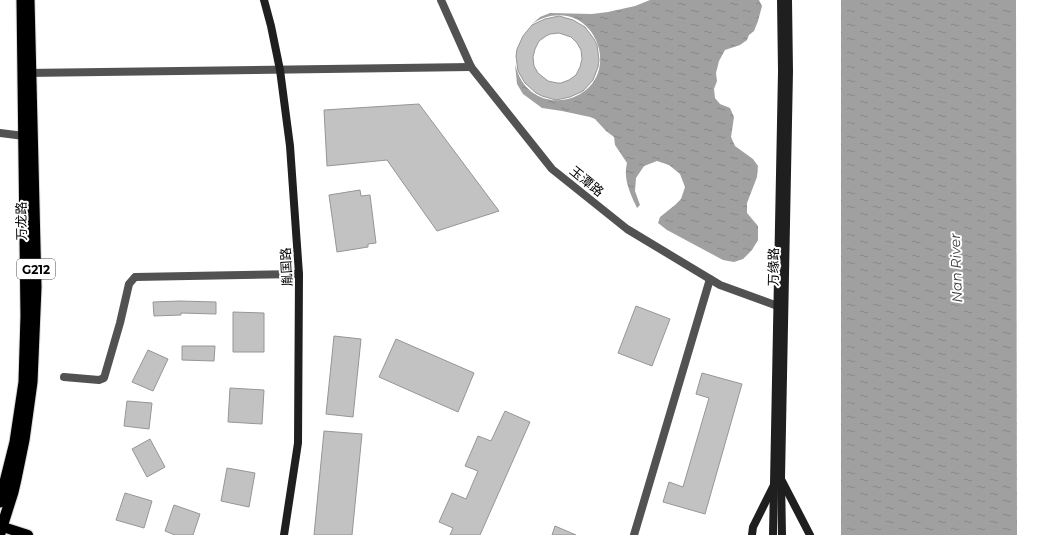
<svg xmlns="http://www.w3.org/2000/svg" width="1058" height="535" viewBox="0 0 1058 535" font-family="Montserrat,'Noto Sans SC',sans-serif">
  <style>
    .water { fill: url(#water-ripples) }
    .building { fill: #c2c2c2; stroke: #969696; fill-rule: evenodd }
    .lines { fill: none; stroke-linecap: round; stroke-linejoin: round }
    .primary-casing { stroke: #dbdbdb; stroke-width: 12 }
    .trunk-casing { stroke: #dbdbdb; stroke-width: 13 }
    .minor { stroke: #525252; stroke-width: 8 }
    .tertiary { stroke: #525252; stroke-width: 8 }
    .secondary { stroke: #1f1f1f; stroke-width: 8 }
    .primary { stroke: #000; stroke-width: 10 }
    .trunk { stroke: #000; stroke-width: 11 }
    .labels { text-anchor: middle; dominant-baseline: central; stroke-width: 4; stroke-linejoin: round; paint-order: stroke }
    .shield { fill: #fff; stroke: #4c4c4c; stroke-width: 1 }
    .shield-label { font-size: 12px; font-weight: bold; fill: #000 }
    .street-label { font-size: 13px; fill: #000; stroke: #fff }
    .water-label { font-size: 14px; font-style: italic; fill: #414141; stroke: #fff }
  </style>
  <defs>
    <pattern id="water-ripples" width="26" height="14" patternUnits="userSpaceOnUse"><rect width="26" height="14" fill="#a0a0a0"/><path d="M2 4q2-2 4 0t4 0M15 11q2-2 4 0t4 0" fill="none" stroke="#888"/></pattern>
  </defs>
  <rect width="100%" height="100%" fill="#fff"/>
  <!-- water -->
  <g class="water">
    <path d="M650,0H759L762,6L758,21L754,31L749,35L747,40L740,45L725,50L719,61L716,73L717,81L714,89L715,98L720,104L730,108L734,117L731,137L735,146L753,159L758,166L757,177L747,203V213L758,226V240L752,250L743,259L734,262L723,260L667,230L658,223L660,217L675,205L681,199L685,187L680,174L669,165L657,161L644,166L636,178L635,191L640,205L637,208C630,193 623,179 627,163L615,145L614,137L606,131L595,119L590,117L562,111L542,108L523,94L517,84L515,64C529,124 611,103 599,49C596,37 589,26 578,20C562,12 546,15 532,24L540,17L550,13L592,14L608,12L635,6Z"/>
    <polygon points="841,0 1016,0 1017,535 841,535"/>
  </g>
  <!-- building -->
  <g class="building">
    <path d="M559,16L573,20L585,27L594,39L597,45L599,60L598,67L593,80L583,91L570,97L556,100L542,96L536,93L525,83L518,71L516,56L517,49L523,36L532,25L545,19ZM559,33L571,37L577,43L581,50L582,59L580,67L576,75L569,80L561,83H557L548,81L538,73L534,66L533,57L535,49L539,41L546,36L550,34Z"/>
    <polygon points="419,104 499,211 437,231 387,160 327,166 324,110"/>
    <polygon points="360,190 361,196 370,195 376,243 368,244 368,247 337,252 329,195"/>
    <polygon points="180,301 216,302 216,314 181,313 181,315 154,316 153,302"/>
    <polygon points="636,306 670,319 652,366 618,353"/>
    <polygon points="233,312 264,313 264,352 233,352"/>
    <polygon points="334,336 361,339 353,417 326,414"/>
    <polygon points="396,339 474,373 458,412 379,377"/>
    <polygon points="182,346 215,346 214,361 182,360"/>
    <polygon points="148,350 168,359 153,391 132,382"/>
    <polygon points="702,373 742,384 705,514 663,502 669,482 683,487 709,398 696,394"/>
    <polygon points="230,388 264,390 262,424 228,422"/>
    <polygon points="127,401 152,403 149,429 124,426"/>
    <polygon points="505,411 530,422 480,535 450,535 453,528 439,522 452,493 466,499 478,471 465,466 478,436 491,441"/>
    <polygon points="324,431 362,434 352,535 314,535"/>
    <polygon points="150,439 165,467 147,477 132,449"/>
    <polygon points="227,468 255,473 249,507 221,501"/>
    <polygon points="125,493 152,501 144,528 116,520"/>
    <polygon points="174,505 200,514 193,535 175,535 165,531"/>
    <polygon points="555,526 576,535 552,535"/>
  </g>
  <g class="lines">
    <defs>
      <polyline id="primary" points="0,526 28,535"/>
      <g id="trunk">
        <polyline points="0,502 15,442 24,382 26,316 22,0"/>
        <polyline points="0,533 13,492 16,479 24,440 32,382 36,287 29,0"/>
      </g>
    </defs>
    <!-- primary casing -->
    <use href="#primary" class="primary-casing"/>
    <!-- trunk casing -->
    <use href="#trunk" class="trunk-casing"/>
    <!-- minor -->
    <g class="minor">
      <polyline points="25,73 471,67"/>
      <polyline points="0,133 24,136"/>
      <polyline points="64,377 99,380 104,378 120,323 129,284 135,277 299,274"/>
      <polyline points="634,535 710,279"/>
    </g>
    <!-- tertiary -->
    <polyline class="tertiary" points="441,0 471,67 552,169 627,229 720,285 783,308"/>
    <!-- secondary -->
    <g class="secondary">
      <polyline points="264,0 271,26 280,70 290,146 299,274 298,443 284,535"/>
      <polyline points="782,481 810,535"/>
      <polyline points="752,535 753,527 773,487"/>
      <polyline points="773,535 782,71 781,0"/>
      <polyline points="782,535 781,478 789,71 788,0"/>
    </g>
    <!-- primary -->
    <use href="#primary" class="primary"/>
    <!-- trunk -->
    <use href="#trunk" class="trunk"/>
  </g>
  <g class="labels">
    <!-- shield labels -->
    <rect class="shield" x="17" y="259" width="38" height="20" rx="3"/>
    <g class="shield-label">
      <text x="36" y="269">G212</text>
    </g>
    <!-- street labels -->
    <g class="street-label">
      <text transform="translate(587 181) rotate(39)">玉潭路</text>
      <text transform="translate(21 221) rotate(-91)">万龙路</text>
      <text transform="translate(286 267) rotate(-93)">胤国路</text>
      <text transform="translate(773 267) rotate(-89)">万缘路</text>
    </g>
    <!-- water labels -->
    <g class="water-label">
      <text transform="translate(956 268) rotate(-92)">Nan River</text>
    </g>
  </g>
</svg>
